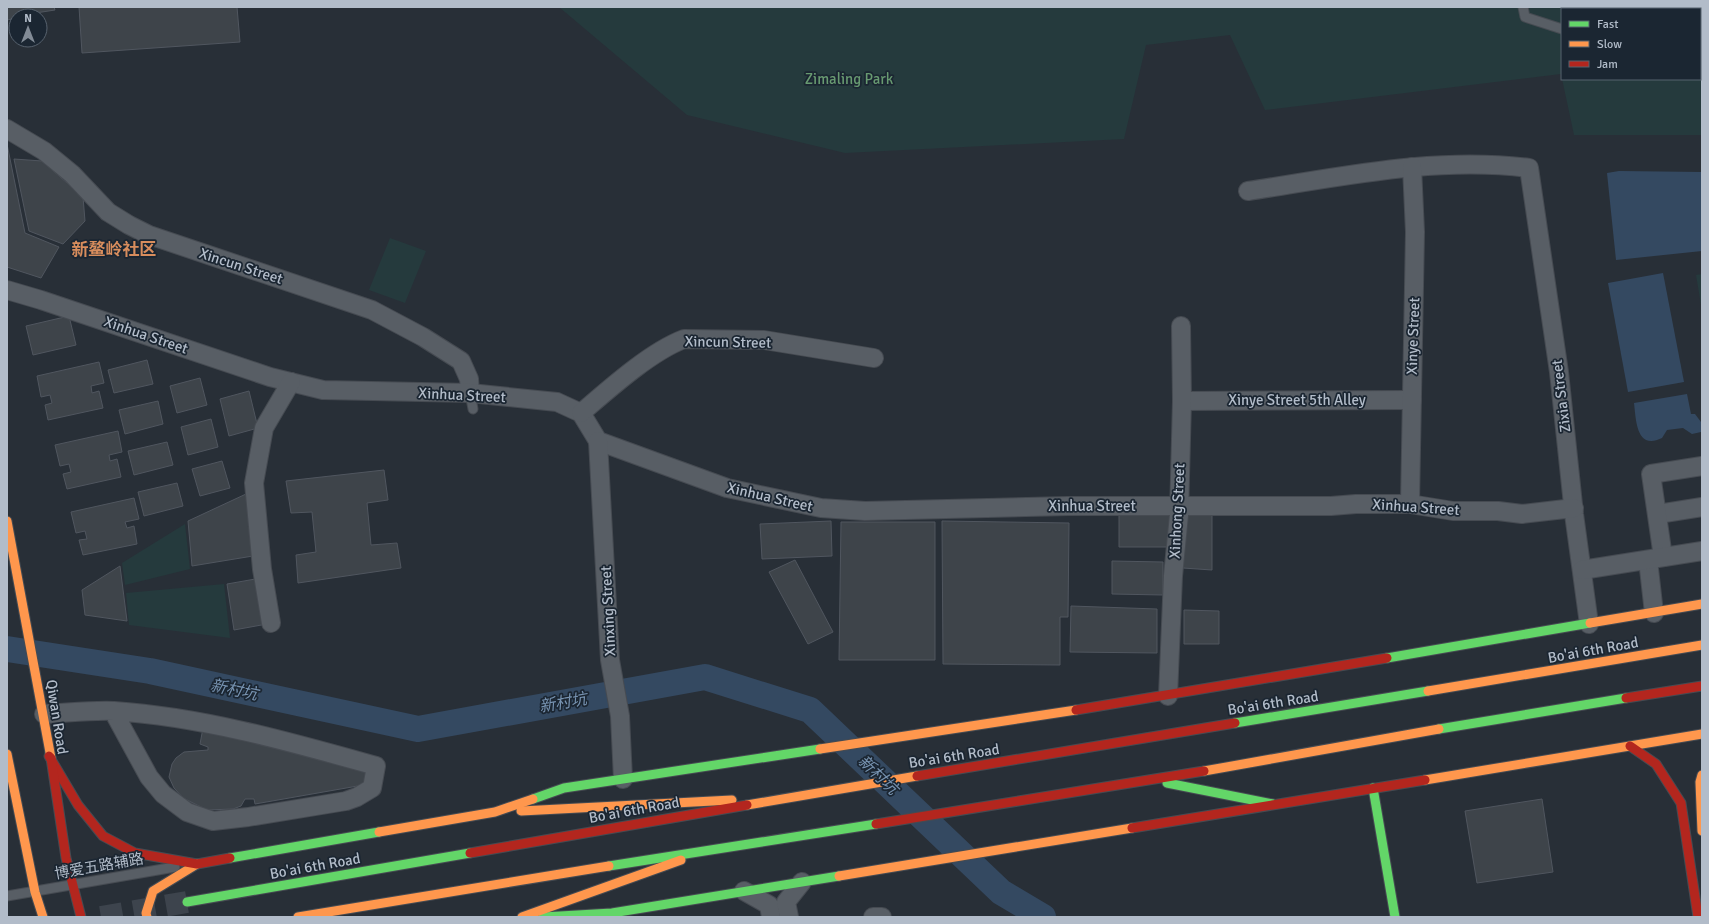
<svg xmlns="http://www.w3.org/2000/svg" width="1709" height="924" viewBox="0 0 1709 924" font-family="Signika,'Noto Sans SC',sans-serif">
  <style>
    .green { fill: #253a3d; fill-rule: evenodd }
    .water { fill: #344961 }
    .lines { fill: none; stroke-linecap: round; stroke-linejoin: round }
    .river { stroke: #344961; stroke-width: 26 }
    .building { fill: #3e444a; stroke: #50565f }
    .highway-tunnel { stroke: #3d444d; stroke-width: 22; stroke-dasharray: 22 11; stroke-linecap: butt }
    .lane-casing { stroke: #464b52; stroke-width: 11 }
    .street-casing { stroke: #464b52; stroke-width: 20 }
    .fast-casing { stroke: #464b52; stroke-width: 11 }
    .slow-casing { stroke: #464b52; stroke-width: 11 }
    .jam-casing { stroke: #464b52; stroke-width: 11 }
    .lane { stroke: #585e65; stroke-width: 9 }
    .street { stroke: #585e65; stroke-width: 18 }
    .fast { stroke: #63d668; stroke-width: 9 }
    .slow { stroke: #ff974d; stroke-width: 9 }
    .jam { stroke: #b3261e; stroke-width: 9 }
    .labels { text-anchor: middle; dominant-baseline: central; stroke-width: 3.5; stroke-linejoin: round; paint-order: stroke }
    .park-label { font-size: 15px; fill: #689a71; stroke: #1b2632 }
    .street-label { font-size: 15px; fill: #b2bcc9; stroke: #1b2632 }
    .water-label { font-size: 16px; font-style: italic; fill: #7894b2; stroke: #1b2632 }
    .quarter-label { font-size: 17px; font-weight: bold; fill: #d88d5d; stroke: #1b2632 }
  </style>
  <rect width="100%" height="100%" fill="#282f37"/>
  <!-- green -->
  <g class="green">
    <path d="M559,7H1702V135H1574L1561,74L1265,110L1230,35L1146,45L1124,139L845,153L687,115ZM1562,9H1700V79H1562Z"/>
    <polygon points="390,238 426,251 405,303 369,290"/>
    <polygon points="1702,274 1702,311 1696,275"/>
    <polygon points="185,524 190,569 125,585 122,563"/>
    <polygon points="224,584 230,638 129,625 126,593"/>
  </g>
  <!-- water -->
  <g class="water">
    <polygon points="1619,171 1702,172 1702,251 1616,260 1607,173"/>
    <polygon points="1663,273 1684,382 1628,392 1608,283"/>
    <path d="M1687,394L1691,414H1695L1701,422V432L1692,434L1683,428L1667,430L1662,438C1636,451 1636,419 1634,403Z"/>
  </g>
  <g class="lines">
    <!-- river -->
    <polyline class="river" points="7,649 150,671 418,729 705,677 810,710 1001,892 1043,917"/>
  </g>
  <!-- building -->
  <g class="building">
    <polygon points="7,7 54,7 55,10 16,16 16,18 7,20"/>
    <polygon points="79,7 237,7 240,42 82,53"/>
    <polygon points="7,144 25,233 59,247 41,278 7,267"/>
    <polygon points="14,159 42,161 83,197 85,221 63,244 29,231"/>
    <polygon points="69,316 76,345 33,355 26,326"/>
    <polygon points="147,360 153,384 114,393 108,370"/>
    <polygon points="99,362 104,383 91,386 92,393 99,391 103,408 48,420 45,405 52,403 50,395 41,397 37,376"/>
    <polygon points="200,378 207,405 177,413 170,386"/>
    <polygon points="249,391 258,428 229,436 220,399"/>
    <polygon points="158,401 163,424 125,434 119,410"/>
    <polygon points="211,419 218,447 188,455 181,427"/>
    <polygon points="118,431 122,452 109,455 110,461 117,459 121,477 67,489 63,474 71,472 69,464 60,466 55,445"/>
    <polygon points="167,442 173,465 134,475 128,451"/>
    <polygon points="222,461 230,488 200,496 192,469"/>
    <polygon points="384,470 388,500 367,503 371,545 397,543 401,568 298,583 296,555 316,552 312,512 291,513 286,481"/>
    <polygon points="177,483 183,506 144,516 138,492"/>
    <polygon points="246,494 253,556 192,566 188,521"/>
    <polygon points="134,498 139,519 125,522 127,528 134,526 137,544 83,555 79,540 87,539 85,531 76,533 71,512"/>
    <polygon points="1119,513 1170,513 1171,547 1119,547"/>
    <polygon points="1212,514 1212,570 1183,568 1183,515"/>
    <polygon points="831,521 832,556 762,559 760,524"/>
    <polygon points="942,521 1069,523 1068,617 1060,617 1060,665 943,664"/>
    <polygon points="841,522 935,522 935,660 839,660"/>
    <polygon points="795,560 833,632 808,644 769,572"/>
    <polygon points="1112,561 1163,562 1163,595 1112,594"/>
    <polygon points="120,566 127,621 85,615 82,590"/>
    <polygon points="261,578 267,624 234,630 227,584"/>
    <polygon points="1071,606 1157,609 1157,653 1070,652"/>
    <polygon points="1184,610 1219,611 1219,644 1184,644"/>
    <polygon points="203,728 372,769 369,784 255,804 254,799 245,799 241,806 233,809 207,810 183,798 174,788 169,777 172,764 176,758 184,752 208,750 208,747 200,744"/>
    <polygon points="1542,799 1553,872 1477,883 1465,811"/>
  </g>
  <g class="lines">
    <!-- highway-tunnel -->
    <polyline class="highway-tunnel" points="101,917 187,902"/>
    <defs>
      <g id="lane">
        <polyline points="1523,7 1525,17 1562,29"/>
        <polyline points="1700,49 1702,48"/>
        <polyline points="470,393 473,409"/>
        <polyline points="7,896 175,867"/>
      </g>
      <g id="street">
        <polyline points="7,129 44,151 72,174 108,212 129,225 149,235 372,310 423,337 461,361 469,379 470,393"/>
        <path d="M1248,191C1341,177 1435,156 1529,168L1559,372L1574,514L1589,624"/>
        <polyline points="7,290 41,300 270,377 323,390 470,393 557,402 581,413 598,441 727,488 821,508 865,511 1068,506 1331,506 1356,504 1410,504 1453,511 1498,511 1522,514 1574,508"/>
        <polyline points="1182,401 1412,400"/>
        <path d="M581,413C609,389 650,352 684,339L764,340L874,358"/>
        <polyline points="598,441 610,660 620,716 623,779"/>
        <polyline points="1410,504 1415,232 1412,167"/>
        <polyline points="1658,514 1702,507"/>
        <polyline points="1663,557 1651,474 1702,466"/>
        <polyline points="1648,560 1654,613"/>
        <polyline points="1582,570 1702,551"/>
        <polyline points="271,623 262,569 254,483 264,428 291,382"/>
        <polyline points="1168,696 1173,576 1179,515 1182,401 1181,326"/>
        <path d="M44,714C67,713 91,710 114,711C203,717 290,742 376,766L372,788L357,797L346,801L248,817L213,821L187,812L163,794L149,777L113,711"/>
        <polyline points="744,891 769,905 771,917"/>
        <polyline points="789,917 786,902 802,882"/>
        <polyline points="873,917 882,917"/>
      </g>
      <g id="fast">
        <polyline points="1387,658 1590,623"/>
        <polyline points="1235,723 1428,691"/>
        <polyline points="1439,729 1626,698"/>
        <polyline points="1167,783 1273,804"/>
        <polyline points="1373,788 1395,917"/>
        <polyline points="533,799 564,788 820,749"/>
        <polyline points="230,858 379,832"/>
        <polyline points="609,866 876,824"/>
        <polyline points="187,902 470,853"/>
        <polyline points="543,917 612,913 839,876"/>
      </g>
      <g id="slow">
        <polyline points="7,521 51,758"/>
        <polyline points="1590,623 1702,604"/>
        <polyline points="1428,691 1702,645"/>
        <polyline points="820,749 1076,710"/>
        <polyline points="7,754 35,892 43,917"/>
        <polyline points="1204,771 1439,729"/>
        <polyline points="1702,775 1700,782 1702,831"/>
        <polyline points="1425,780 1702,734"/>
        <polyline points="747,805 917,776"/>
        <polyline points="521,811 732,800"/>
        <polyline points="379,832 495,812 533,799"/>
        <polyline points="839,876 1132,828"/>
        <polyline points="147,917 146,913 153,891 197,864"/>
        <polyline points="298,917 609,866"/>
        <polyline points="522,917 681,860"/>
      </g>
      <g id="jam">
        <polyline points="1626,698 1702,686"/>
        <polyline points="1076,710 1387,658"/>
        <polyline points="1630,746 1656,764 1681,803 1698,917"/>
        <polyline points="49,756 78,805 103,836 135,853 197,864 230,858"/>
        <polyline points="51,758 66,858 81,917"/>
        <polyline points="917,776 1235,723"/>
        <polyline points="876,824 1204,771"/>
        <polyline points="1132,828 1425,780"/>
        <polyline points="470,853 747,805"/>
      </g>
    </defs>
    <!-- lane casing -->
    <use href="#lane" class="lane-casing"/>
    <!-- street casing -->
    <use href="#street" class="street-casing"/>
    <!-- fast casing -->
    <use href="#fast" class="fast-casing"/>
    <!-- slow casing -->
    <use href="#slow" class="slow-casing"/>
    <!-- jam casing -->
    <use href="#jam" class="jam-casing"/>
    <!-- lane -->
    <use href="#lane" class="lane"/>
    <!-- street -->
    <use href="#street" class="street"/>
    <!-- fast -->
    <use href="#fast" class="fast"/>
    <!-- slow -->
    <use href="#slow" class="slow"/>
    <!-- jam -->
    <use href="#jam" class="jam"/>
  </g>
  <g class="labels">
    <!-- park labels -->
    <g class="park-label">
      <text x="849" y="79">Zimaling Park</text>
    </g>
    <!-- street labels -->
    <g class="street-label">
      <text transform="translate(241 266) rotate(18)">Xincun Street</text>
      <text transform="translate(146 335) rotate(19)">Xinhua Street</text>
      <text transform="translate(1413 336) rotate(-88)">Xinye Street</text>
      <text transform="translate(728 342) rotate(1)">Xincun Street</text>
      <text transform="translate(462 395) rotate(3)">Xinhua Street</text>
      <text transform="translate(1561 396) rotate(-97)">Zixia Street</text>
      <text x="1297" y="400">Xinye Street 5th Alley</text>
      <text transform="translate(770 497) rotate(13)">Xinhua Street</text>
      <text x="1092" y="506">Xinhua Street</text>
      <text transform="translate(1416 507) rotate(4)">Xinhua Street</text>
      <text transform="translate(1177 511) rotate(-87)">Xinhong Street</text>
      <text transform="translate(608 611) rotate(-93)">Xinxing Street</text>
      <text transform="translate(1593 650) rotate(-10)">Bo'ai 6th Road</text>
      <text transform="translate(1273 703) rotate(-9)">Bo'ai 6th Road</text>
      <text transform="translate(57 717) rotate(81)">Qiwan Road</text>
      <text transform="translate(954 756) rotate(-9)">Bo'ai 6th Road</text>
      <text transform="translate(634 810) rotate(-10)">Bo'ai 6th Road</text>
      <text transform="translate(99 866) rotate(-10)">博爱五路辅路</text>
      <text transform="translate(315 866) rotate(-10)">Bo'ai 6th Road</text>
    </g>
    <!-- water labels -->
    <g class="water-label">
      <text transform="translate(234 690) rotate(12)">新村坑</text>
      <text transform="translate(563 703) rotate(-10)">新村坑</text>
      <text transform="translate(878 775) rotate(44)">新村坑</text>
    </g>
    <!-- quarter labels -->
    <g class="quarter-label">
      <text x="114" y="249">新鳌岭社区</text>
    </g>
  </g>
  <!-- border -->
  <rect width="1709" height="924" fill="none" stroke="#b2bcc9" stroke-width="16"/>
  <!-- legend -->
  <rect x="1561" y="8" width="140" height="72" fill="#1b2632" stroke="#57626e"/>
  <rect x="1569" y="21" width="20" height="6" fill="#63d668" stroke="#57626e"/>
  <text x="1597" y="28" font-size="12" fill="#b2bcc9">Fast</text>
  <rect x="1569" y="41" width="20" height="6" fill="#ff974d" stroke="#57626e"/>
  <text x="1597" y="48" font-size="12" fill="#b2bcc9">Slow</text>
  <rect x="1569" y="61" width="20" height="6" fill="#b3261e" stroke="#57626e"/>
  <text x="1597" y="68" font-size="12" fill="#b2bcc9">Jam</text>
  <!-- north arrow -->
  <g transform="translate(28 28)"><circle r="19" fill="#1b2632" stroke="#57626e"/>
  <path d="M0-3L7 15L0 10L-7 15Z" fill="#828b96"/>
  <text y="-6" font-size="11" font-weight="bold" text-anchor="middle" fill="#b2bcc9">N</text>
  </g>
</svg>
